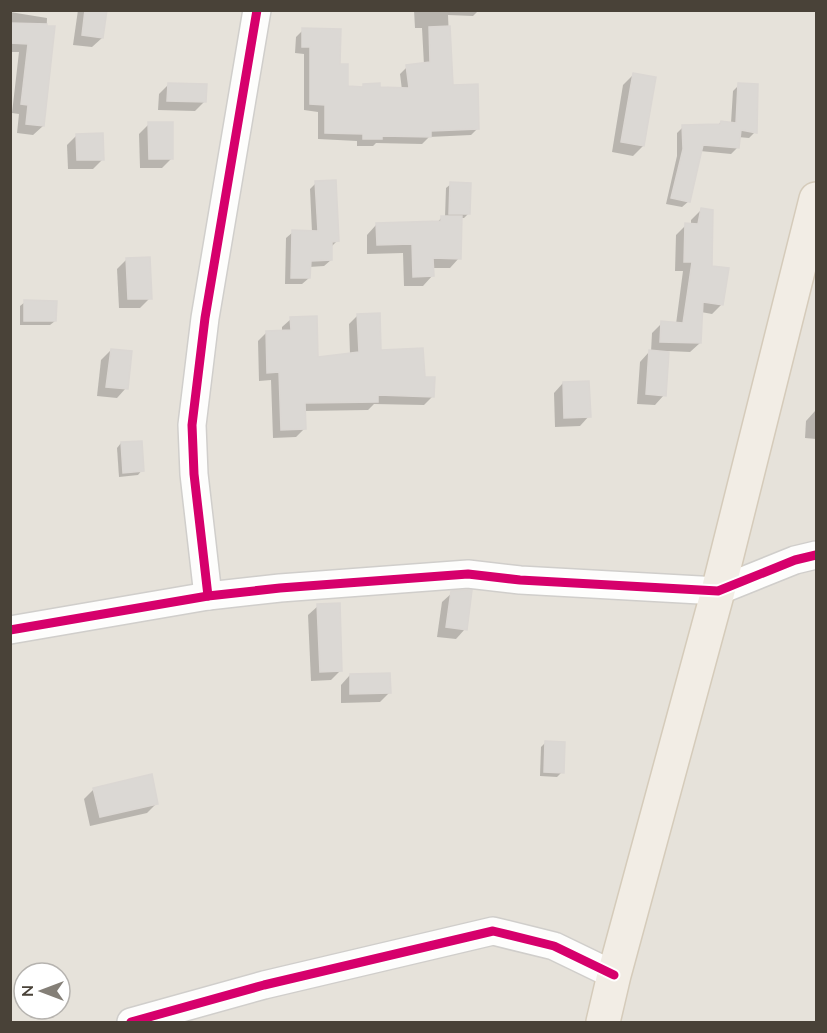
<svg xmlns="http://www.w3.org/2000/svg" width="827" height="1033" viewBox="0 0 827 1033" font-family="Mulish,sans-serif">
  <style>
    .residential { fill: #e6e2da; fill-rule: evenodd }
    .shadow { fill: #0003 }
    .building { fill: #dbd8d4; stroke: #dbd7d3; stroke-width: 1.5 }
    .lines { fill: none; stroke-linecap: round; stroke-linejoin: round }
    .minor-casing { stroke: #d0cecb; stroke-width: 30 }
    .primary-casing { stroke: #d5cbba; stroke-width: 36 }
    .minor { stroke: #fdfdfc; stroke-width: 27 }
    .primary { stroke: #f2ede5; stroke-width: 33 }
    .cycleway-casing { stroke: #fff; stroke-width: 13 }
    .cycleway { stroke: #d6006c; stroke-width: 9 }
  </style>
  <rect width="100%" height="100%" fill="#f2f0ed"/>
  <!-- residential -->
  <path class="residential" d="M10,11H816V1022H11ZM24,973H60V1009H24Z"/>
  <!-- shadow -->
  <g class="shadow">
    <polygon points="78,10 105,10 102,38 92,47 73,45"/>
    <polygon points="414,10 492,10 477,12 473,16 448,15 451,86 478,128 471,135 429,137 422,144 376,143 373,146 357,146 357,141 318,139 318,112 304,110 304,54 295,53 296,37 303,30 339,66 347,88 361,88 364,85 379,89 402,90 400,74 407,67 424,65 422,28 415,28"/>
    <polygon points="10,12 47,18 43,126 33,135 17,133 19,114 12,113 19,52 10,52"/>
    <polygon points="633,75 654,79 643,146 633,156 612,152 623,85"/>
    <polygon points="169,84 204,102 195,111 158,110 159,94"/>
    <polygon points="739,85 755,132 749,138 738,137 737,148 731,154 700,151 689,201 682,207 666,204 677,156 677,133 683,127 717,126 721,122 731,123 733,91"/>
    <polygon points="149,124 172,158 162,168 140,168 139,134"/>
    <polygon points="77,135 103,159 93,169 68,169 67,145"/>
    <polygon points="316,183 338,240 330,248 331,260 324,266 309,267 309,278 302,284 285,284 286,238 293,232 312,232 310,189"/>
    <polygon points="451,184 468,214 464,218 461,218 459,258 450,268 432,268 432,276 423,286 404,286 403,253 367,254 367,235 376,225 437,223 442,217 445,217 446,188"/>
    <polygon points="701,210 710,267 722,304 712,314 701,312 700,343 690,352 668,351 664,395 655,405 637,404 640,362 649,352 651,352 652,333 662,323 676,324 683,271 675,271 676,235 686,225 691,225 691,220"/>
    <polygon points="127,259 150,298 140,308 119,308 117,269"/>
    <polygon points="25,302 55,321 50,325 20,325 20,306"/>
    <polygon points="358,315 380,351 423,378 432,397 424,405 374,404 368,410 304,411 305,428 296,437 273,438 271,380 259,381 258,341 266,333 282,332 282,327 291,319 317,358 350,354 349,324"/>
    <polygon points="111,350 126,388 117,398 97,396 101,360"/>
    <polygon points="563,383 589,416 580,426 555,427 554,393"/>
    <polygon points="815,411 816,411 816,439 805,438 806,421"/>
    <polygon points="121,443 142,470 138,475 119,477 117,448"/>
    <polygon points="452,593 465,629 456,639 437,637 442,602"/>
    <polygon points="318,606 341,670 331,680 311,681 308,615"/>
    <polygon points="350,675 390,692 380,702 341,703 341,685"/>
    <polygon points="546,742 562,772 557,777 540,776 541,747"/>
    <polygon points="94,789 157,803 147,813 90,826 84,799"/>
  </g>
  <!-- building -->
  <g class="building">
    <polygon points="85,10 107,10 103,38 82,35"/>
    <polygon points="10,23 47,24 47,26 55,26 44,126 26,124 28,105 21,104 28,44 10,43"/>
    <polygon points="450,26 453,85 478,84 479,129 431,131 431,137 382,136 382,139 363,139 363,134 325,133 325,105 310,104 310,47 302,47 302,28 341,29 340,64 348,64 348,86 363,87 363,84 380,83 380,87 409,88 406,65 430,62 429,27"/>
    <polygon points="633,73 656,77 644,146 621,142"/>
    <polygon points="168,83 207,84 206,102 167,101"/>
    <polygon points="738,83 758,84 757,133 741,130 739,148 703,145 690,202 671,198 683,149 682,125 720,124 721,121 736,123"/>
    <polygon points="148,122 173,122 173,159 149,159"/>
    <polygon points="103,133 104,160 77,160 76,134"/>
    <polygon points="336,180 339,241 332,242 332,260 311,261 310,278 291,278 292,230 318,231 315,181"/>
    <polygon points="450,182 471,183 470,214 449,214"/>
    <polygon points="701,208 713,210 712,266 729,268 723,305 703,302 701,343 660,342 661,321 683,323 692,262 684,262 685,223 698,224"/>
    <polygon points="441,216 462,216 461,259 433,258 434,276 413,277 412,244 377,245 376,223 441,221"/>
    <polygon points="150,257 152,299 128,299 126,258"/>
    <polygon points="24,300 57,301 56,321 24,321"/>
    <polygon points="380,313 381,350 423,348 425,377 435,377 434,397 378,395 378,402 305,403 306,429 281,430 279,372 267,373 266,331 291,330 290,317 317,316 318,357 359,352 357,314"/>
    <polygon points="111,349 132,351 128,389 106,387"/>
    <polygon points="649,350 669,352 666,396 646,394"/>
    <polygon points="589,381 591,417 564,418 563,382"/>
    <polygon points="142,441 144,471 123,473 121,442"/>
    <polygon points="468,590 472,590 467,630 446,627 451,591"/>
    <polygon points="340,603 342,671 320,672 317,604"/>
    <polygon points="390,673 391,693 350,694 350,674"/>
    <polygon points="545,741 565,742 564,773 544,772"/>
    <polygon points="152,774 158,804 100,817 93,788"/>
  </g>
  <g class="lines">
    <defs>
      <g id="minor">
        <polyline points="208,596 194,474 192,425 205,318 257,10"/>
        <polyline points="10,630 208,596 280,588 468,574 520,580 718,591 795,560 816,555"/>
        <polyline points="131,1022 264,985 493,931 554,946 614,975"/>
      </g>
      <polyline id="primary" points="603,1022 614,975 718,591 816,199"/>
    </defs>
    <!-- minor casing -->
    <use href="#minor" class="minor-casing"/>
    <!-- primary casing -->
    <use href="#primary" class="primary-casing"/>
    <!-- minor -->
    <use href="#minor" class="minor"/>
    <!-- primary -->
    <use href="#primary" class="primary"/>
    <defs>
      <g id="cycleway">
        <polyline points="208,596 194,474 192,425 205,318 257,10"/>
        <polyline points="10,630 208,596 280,588 468,574 520,580 718,591 795,560 816,555"/>
        <polyline points="131,1022 264,985 493,931 554,946 614,975"/>
      </g>
    </defs>
    <!-- cycleway casing -->
    <use href="#cycleway" class="cycleway-casing"/>
    <!-- cycleway -->
    <use href="#cycleway" class="cycleway"/>
  </g>
  <!-- border -->
  <rect width="827" height="1033" fill="none" stroke="#494238" stroke-width="24"/>
  <!-- north arrow -->
  <g transform="translate(42 991) rotate(270)"><circle r="28" fill="#ffffff" stroke="#b6b3af" stroke-width="1.5"/>
  <path d="M0-4.5L10 22L0 15L-10 22Z" fill="#847f77"/>
  <text y="-9" font-size="16" font-weight="bold" text-anchor="middle" fill="#494238">N</text>
  </g>
</svg>
